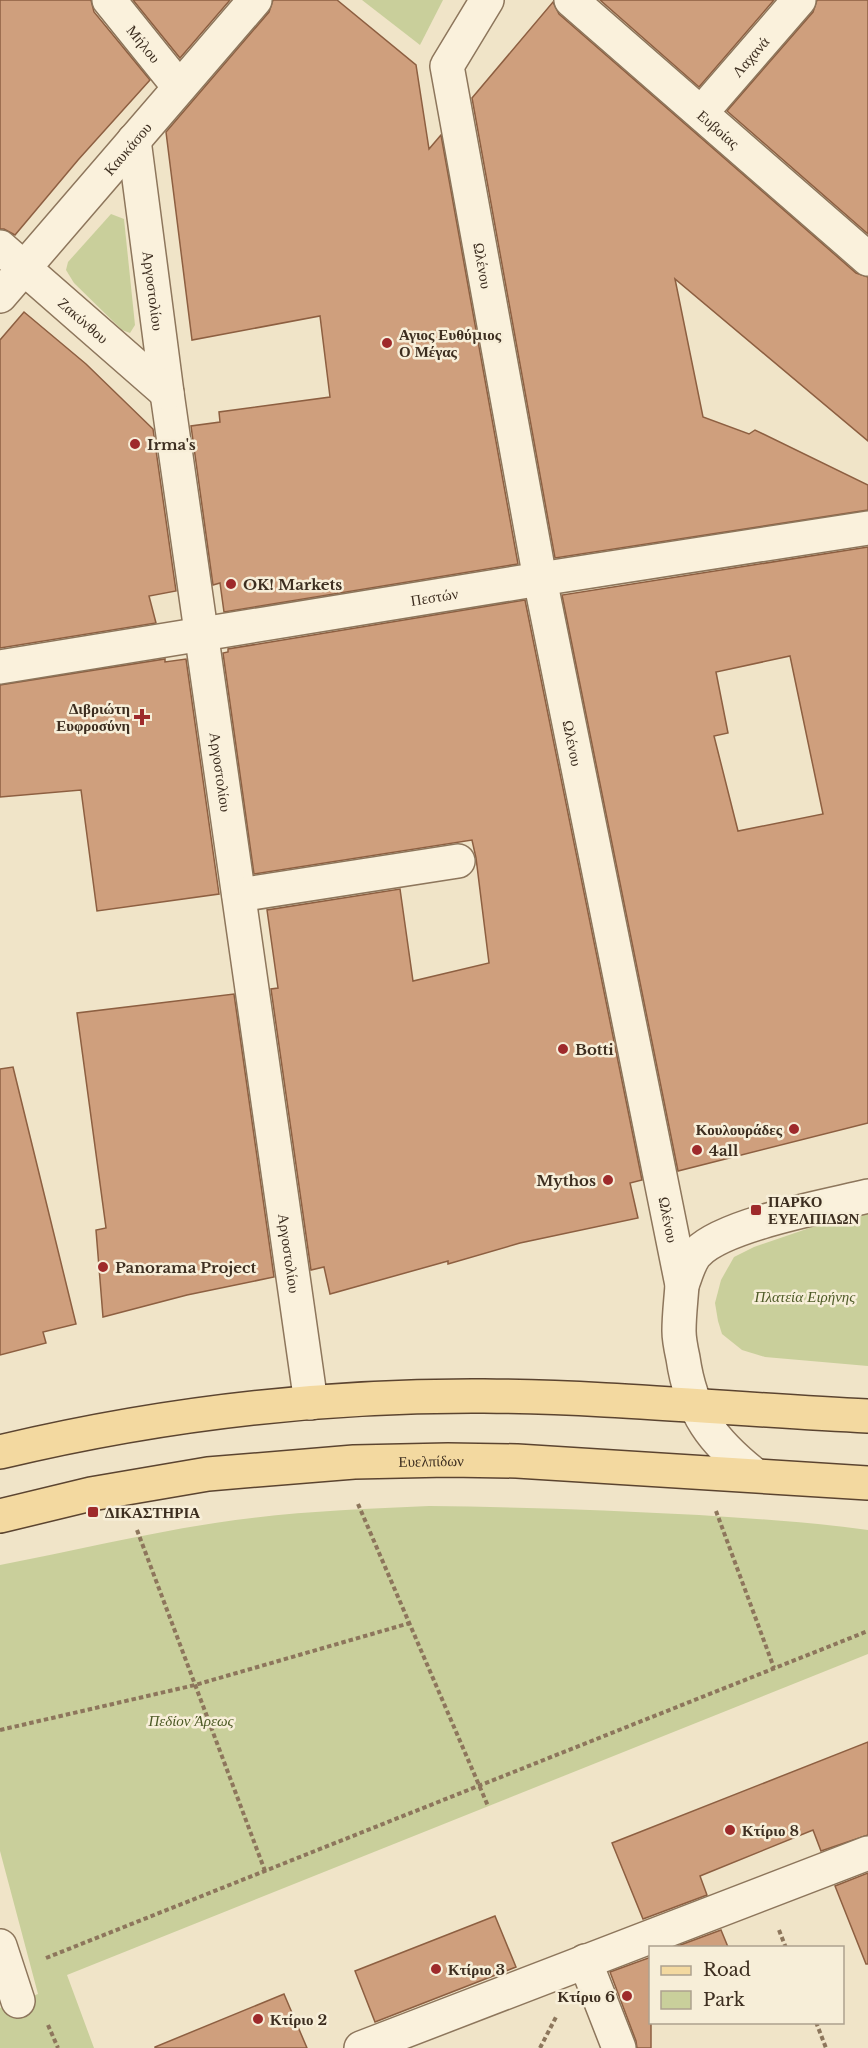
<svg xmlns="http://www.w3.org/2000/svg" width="868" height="2048" viewBox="0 0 868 2048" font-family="'Libre Baskerville',serif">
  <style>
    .green { fill: #c9cf9b }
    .building { fill: #cf9f7d; stroke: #8d5f41; stroke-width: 1.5; fill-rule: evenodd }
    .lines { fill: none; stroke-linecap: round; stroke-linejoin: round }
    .minor-casing { stroke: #8d765c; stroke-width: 36 }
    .major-casing { stroke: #5b4430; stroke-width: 36 }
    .path { stroke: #8d765c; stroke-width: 4; stroke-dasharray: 4.5 3; stroke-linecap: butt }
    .minor { stroke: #faf1dc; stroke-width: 33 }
    .major { stroke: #f3d9a0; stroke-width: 33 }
    .poi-dot { fill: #9e2a2b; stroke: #f7eed8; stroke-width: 2 }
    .labels { text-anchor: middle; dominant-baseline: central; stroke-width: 5; stroke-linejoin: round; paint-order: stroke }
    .street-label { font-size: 15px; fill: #3d2e20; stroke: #f7eed8 }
    .poi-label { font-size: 15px; font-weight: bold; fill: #3d2e20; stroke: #f7eed8; text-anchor: start }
    .park-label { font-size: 15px; font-style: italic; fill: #4d5a26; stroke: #f7eed8 }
  </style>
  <rect width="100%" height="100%" fill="#f0e4c8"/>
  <!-- green -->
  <g class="green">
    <polygon points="362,0 443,0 420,45"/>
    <polygon points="111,214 124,219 135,325 130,333 122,330 74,283 66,270 68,262"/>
    <polygon points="868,1208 868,1366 765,1357 742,1350 722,1334 718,1321 715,1303 721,1280 734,1257 754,1247"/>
    <path d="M429,1506C519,1507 609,1510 699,1515C756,1519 812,1522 868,1530V1654L67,1975L94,2048H0V2008L38,1994L0,1851V1565C72,1551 143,1534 215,1523C286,1512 357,1509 429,1506Z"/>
  </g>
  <!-- building -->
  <g class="building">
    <polygon points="0,0 91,0 94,12 150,80 78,160 15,235 4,229 0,229"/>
    <polygon points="133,0 230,0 180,58"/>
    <polygon points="273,0 337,0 416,65 429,149 441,135 518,564 224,612 220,583 213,585 191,426 220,422 219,412 330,397 320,316 192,340 166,132 269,12"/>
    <polygon points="600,0 774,0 699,87"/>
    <polygon points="817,0 868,0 868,234 727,111 813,12"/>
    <polygon points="553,2 559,14 856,273 868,277 868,441 675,279 703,417 749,434 755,430 868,485 868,510 555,558 472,98"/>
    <polygon points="24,312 86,364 153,429 176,591 149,596 156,623 0,648 0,340"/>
    <path d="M868,547V1123L678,1171L562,595ZM790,656L823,814L738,831L714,736L728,733L716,672Z"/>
    <polygon points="525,600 642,1180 630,1183 638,1218 520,1243 448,1264 448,1261 330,1294 324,1267 311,1270 271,989 278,988 267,910 400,889 413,981 489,963 476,858 472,840 254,874 223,653 228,652 228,649"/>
    <polygon points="165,659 165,662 186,659 219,894 97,911 81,790 0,797 0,685"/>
    <polygon points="234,994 274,1277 187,1295 103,1317 96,1230 106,1228 77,1013"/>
    <polygon points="13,1067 76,1324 43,1332 46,1343 0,1355 0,1069"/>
    <polygon points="868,1742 868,1835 821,1851 813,1830 700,1876 707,1895 643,1919 612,1843"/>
    <polygon points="868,1873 868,1964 866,1964 835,1886"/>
    <polygon points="495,1916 516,1967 375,2022 355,1971"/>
    <polygon points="721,1930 728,1947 675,1947"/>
    <polygon points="651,1957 651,2048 637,2048 636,2041 610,1972"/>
    <polygon points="284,1994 307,2048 155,2048 155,2047"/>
  </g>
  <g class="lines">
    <defs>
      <g id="minor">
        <path id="s1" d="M109,0L179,87"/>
        <path id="s2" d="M487,0L447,66L540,579L682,1285C681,1300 679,1315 679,1331C679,1340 681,1349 683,1358C691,1413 712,1441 755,1475"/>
        <path id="s3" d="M571,0L868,259"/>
        <path id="s4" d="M701,113L799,0"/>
        <path id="s5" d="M134,140L167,393L311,1403"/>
        <path id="s6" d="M0,247L167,393"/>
        <path id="s7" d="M0,296L255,0"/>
        <path id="s8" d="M0,667L540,579L868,528"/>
        <polyline points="239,895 458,861"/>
        <path d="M682,1285C686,1275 690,1259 698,1252C726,1224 827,1206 868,1196"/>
        <polyline points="0,1946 18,2001"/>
        <polyline points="585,1961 619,2048"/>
        <polyline points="361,2048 868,1853"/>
      </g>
      <g id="major">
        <path d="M0,1452C159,1414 321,1395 484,1396C612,1397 740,1410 868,1416"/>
        <path id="s9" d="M0,1516L91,1494L208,1474L354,1462L448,1460L517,1461L868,1483"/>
      </g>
    </defs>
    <!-- minor casing -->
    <use href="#minor" class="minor-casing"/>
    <!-- major casing -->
    <use href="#major" class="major-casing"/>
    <!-- path -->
    <g class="path">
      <polyline points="358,1504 488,1806"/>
      <polyline points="716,1511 774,1668"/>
      <polyline points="137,1530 265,1871"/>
      <polyline points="0,1730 195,1685 410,1623"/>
      <polyline points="779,1930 786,1948"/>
      <polyline points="46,1958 868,1631"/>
      <polyline points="816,2022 826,2048"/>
      <polyline points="48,2025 58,2048"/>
      <polyline points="540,2048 556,2017"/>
    </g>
    <!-- minor -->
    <use href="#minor" class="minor"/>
    <!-- major -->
    <use href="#major" class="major"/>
  </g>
  <!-- markers -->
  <g class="poi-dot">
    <circle cx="387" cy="343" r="6"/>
    <circle cx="135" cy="444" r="6"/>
    <circle cx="231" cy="584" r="6"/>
    <path d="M139 708h6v6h6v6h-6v6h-6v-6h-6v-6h6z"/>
    <circle cx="563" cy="1049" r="6"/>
    <circle cx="794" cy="1129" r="6"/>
    <circle cx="697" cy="1150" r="6"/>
    <circle cx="608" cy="1180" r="6"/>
    <rect x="750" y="1204" width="12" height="12" rx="3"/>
    <circle cx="103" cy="1267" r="6"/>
    <rect x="87" y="1506" width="12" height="12" rx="3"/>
    <circle cx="730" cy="1830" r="6"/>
    <circle cx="436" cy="1969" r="6"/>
    <circle cx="627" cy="1996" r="6"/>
    <circle cx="258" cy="2019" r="6"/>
  </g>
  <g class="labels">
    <!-- street labels -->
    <g class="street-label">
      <text stroke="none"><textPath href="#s1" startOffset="56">Μήλου</textPath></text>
      <text stroke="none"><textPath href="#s4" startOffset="75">Λαχανά</textPath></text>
      <text stroke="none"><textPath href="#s3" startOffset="196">Ευβοίας</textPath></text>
      <text stroke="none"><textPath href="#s7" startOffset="195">Καυκάσου</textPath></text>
      <text stroke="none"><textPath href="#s2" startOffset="280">Ωλένου</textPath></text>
      <text stroke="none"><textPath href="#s5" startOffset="152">Αργοστολίου</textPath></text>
      <text stroke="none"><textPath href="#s6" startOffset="111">Ζακύνθου</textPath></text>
      <text stroke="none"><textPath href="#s8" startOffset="440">Πεστών</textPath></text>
      <text stroke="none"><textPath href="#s2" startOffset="766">Ωλένου</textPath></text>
      <text stroke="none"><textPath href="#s5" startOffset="638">Αργοστολίου</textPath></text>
      <text stroke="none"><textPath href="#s2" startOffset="1252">Ωλένου</textPath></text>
      <text stroke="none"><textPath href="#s5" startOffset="1124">Αργοστολίου</textPath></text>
      <text stroke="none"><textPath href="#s9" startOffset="436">Ευελπίδων</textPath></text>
    </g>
    <!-- poi labels -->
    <g class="poi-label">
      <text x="399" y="334">Αγιος Ευθύμιος<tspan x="399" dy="17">Ο Μέγας</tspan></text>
      <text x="147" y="444">Irma's</text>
      <text x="243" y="584">OK! Markets</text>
      <text x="130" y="708" text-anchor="end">Διβριώτη<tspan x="130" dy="17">Ευφροσύνη</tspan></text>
      <text x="575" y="1049">Botti</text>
      <text x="782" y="1129" text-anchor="end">Κουλουράδες</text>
      <text x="709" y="1150">4all</text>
      <text x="596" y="1180" text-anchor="end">Mythos</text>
      <text x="768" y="1201">ΠΑΡΚΟ<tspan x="768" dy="17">ΕΥΕΛΠΙΔΩΝ</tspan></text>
      <text x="115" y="1267">Panorama Project</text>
      <text x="105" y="1512">ΔΙΚΑΣΤΗΡΙΑ</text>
      <text x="742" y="1830">Κτίριο 8</text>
      <text x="448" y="1969">Κτίριο 3</text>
      <text x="615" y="1996" text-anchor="end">Κτίριο 6</text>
      <text x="270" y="2019">Κτίριο 2</text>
    </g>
    <!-- park labels -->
    <g class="park-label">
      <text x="805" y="1296">Πλατεία Ειρήνης</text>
      <text x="191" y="1720">Πεδίον Άρεως</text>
    </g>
  </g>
  <!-- legend -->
  <rect x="649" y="1946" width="195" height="78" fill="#f7eed8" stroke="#ada18e" stroke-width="1.5"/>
  <rect x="661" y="1966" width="30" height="9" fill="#f3d9a0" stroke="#ada18e" stroke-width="1.5"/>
  <text x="703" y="1976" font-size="18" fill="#3d2e20">Road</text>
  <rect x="661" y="1991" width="30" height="18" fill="#c9cf9b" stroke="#ada18e" stroke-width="1.5"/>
  <text x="703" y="2006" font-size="18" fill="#3d2e20">Park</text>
</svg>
